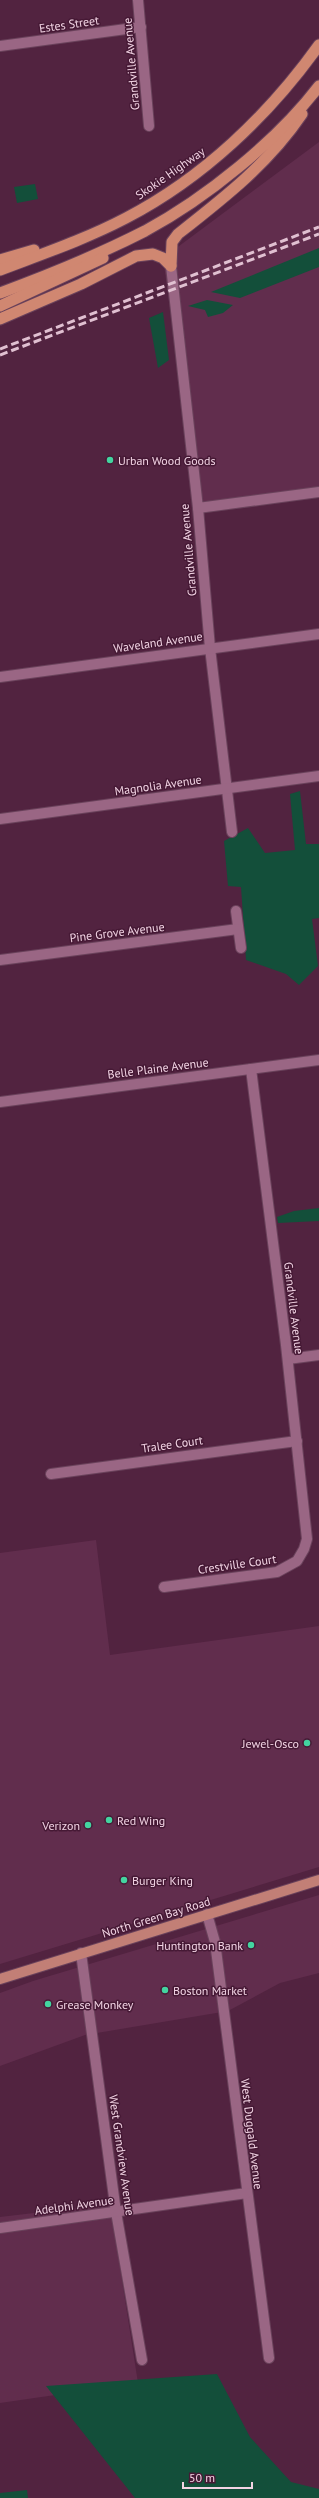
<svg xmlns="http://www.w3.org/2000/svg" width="319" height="2498" viewBox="0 0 319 2498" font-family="'PT Sans',sans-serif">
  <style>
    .built { fill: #612d4d }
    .green { fill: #134f3a }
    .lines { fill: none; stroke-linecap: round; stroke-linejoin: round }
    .minor-casing { stroke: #6a425b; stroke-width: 12 }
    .tertiary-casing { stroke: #6a425b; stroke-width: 12 }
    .primary-casing { stroke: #6a425b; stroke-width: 12 }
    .trunk-casing { stroke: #6a425b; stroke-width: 13 }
    .minor { stroke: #9a6684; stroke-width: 10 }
    .tertiary { stroke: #9a6684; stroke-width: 10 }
    .primary { stroke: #c27f76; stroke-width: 10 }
    .trunk { stroke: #d08771; stroke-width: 11 }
    .rail { stroke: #e0c0d1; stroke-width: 3; stroke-dasharray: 8 4; stroke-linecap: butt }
    .poi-dot { fill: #43d4a0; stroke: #461935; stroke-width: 1.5 }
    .labels { text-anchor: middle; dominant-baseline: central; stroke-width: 3; stroke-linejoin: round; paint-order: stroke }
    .street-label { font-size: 12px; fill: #f2d4e4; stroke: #461935 }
    .poi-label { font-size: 12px; fill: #f2d4e4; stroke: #461935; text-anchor: start }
  </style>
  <rect width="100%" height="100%" fill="#522340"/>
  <!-- built -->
  <g class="built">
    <polygon points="319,142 319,492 198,508 163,258"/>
    <polygon points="96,1540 110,1655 319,1626 319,1867 0,1964 0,1553"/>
    <polygon points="319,1895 319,1973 280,1983 228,2011 85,2035 0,2066 0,1993 33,1981"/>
    <polygon points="110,2204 138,2383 0,2403 0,2217"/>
  </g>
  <!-- green -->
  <g class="green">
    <polygon points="35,184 38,199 17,203 14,187"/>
    <polygon points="319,248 319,267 240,298 211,292"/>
    <polygon points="207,300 233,305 223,313 208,317 205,310 188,306"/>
    <polygon points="163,312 169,360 158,368 149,318"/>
    <polygon points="300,791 306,844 319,844 319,918 312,919 318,966 299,985 286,974 246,960 241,887 228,886 224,841 248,828 265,853 295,850 290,794"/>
    <polygon points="319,1208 319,1221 278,1223 277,1217 294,1211"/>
    <polygon points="217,2374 250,2437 291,2482 319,2489 319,2498 135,2498 46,2386"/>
    <polygon points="27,2490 28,2498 0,2498 0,2493"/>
  </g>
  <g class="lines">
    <defs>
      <g id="minor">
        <polyline points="138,0 149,126"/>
        <polyline points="0,46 141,27"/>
        <polyline points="198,508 210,648 232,832"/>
        <polyline points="0,677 319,634"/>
        <polyline points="0,819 319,776"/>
        <polyline points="236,911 241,948"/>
        <polyline points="0,960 238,929"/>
        <polyline points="0,1102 319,1060"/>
        <polyline points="288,1359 319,1355"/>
        <polyline points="51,1474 297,1441"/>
        <polyline points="164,1587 277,1572 297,1561 304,1549 307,1539 286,1345 251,1069"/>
        <polyline points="207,1914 215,1942 269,2358"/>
        <polyline points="81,1953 116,2212 142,2360"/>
        <polyline points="0,2228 247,2193"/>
      </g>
      <polyline id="tertiary" points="171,266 198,508 319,492"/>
      <polyline id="primary" points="0,1979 319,1880"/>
      <g id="trunk">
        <polyline points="0,260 34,250"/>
        <path d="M171,266L172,242L178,234C224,198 269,163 302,114"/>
        <path d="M0,270C42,254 86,239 126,218C203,178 269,115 319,45"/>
        <path d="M0,293C49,275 98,255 145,231C206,198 277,141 319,86"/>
        <polyline points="0,306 103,258"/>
        <polyline points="0,319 81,284 136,256 153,254 163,258 171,266"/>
      </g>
    </defs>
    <!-- minor casing -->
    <use href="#minor" class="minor-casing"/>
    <!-- tertiary casing -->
    <use href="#tertiary" class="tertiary-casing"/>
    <!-- primary casing -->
    <use href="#primary" class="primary-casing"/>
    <!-- trunk casing -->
    <use href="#trunk" class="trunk-casing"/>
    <!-- minor -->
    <use href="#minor" class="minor"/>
    <!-- tertiary -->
    <use href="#tertiary" class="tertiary"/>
    <!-- primary -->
    <use href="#primary" class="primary"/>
    <!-- trunk -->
    <use href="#trunk" class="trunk"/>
    <!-- rail -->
    <g class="rail">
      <polyline points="0,349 319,227"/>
      <polyline points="0,355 319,234"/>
    </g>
  </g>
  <!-- markers -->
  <g class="poi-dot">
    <circle cx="110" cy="460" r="4"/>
    <circle cx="307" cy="1743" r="4"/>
    <circle cx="109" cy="1820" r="4"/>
    <circle cx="88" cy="1825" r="4"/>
    <circle cx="124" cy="1880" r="4"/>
    <circle cx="251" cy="1945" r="4"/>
    <circle cx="165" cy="1990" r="4"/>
    <circle cx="48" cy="2004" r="4"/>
  </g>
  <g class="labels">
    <!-- street labels -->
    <g class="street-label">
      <text transform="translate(69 24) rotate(-8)">Estes Street</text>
      <text transform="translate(131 64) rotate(-95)">Grandville Avenue</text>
      <text transform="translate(170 173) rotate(-35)">Skokie Highway</text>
      <text transform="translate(188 550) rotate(-95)">Grandville Avenue</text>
      <text transform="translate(158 642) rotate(-8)">Waveland Avenue</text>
      <text transform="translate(158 785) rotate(-8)">Magnolia Avenue</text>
      <text transform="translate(117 932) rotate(-7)">Pine Grove Avenue</text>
      <text transform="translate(158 1068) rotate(-7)">Belle Plaine Avenue</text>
      <text transform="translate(294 1308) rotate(83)">Grandville Avenue</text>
      <text transform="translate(172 1444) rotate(-8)">Tralee Court</text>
      <text transform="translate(237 1564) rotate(-8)">Crestville Court</text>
      <text transform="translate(156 1917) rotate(-17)">North Green Bay Road</text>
      <text transform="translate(252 2134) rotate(83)">West Duggald Avenue</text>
      <text transform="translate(122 2155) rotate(82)">West Grandview Avenue</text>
      <text transform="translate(74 2205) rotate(-8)">Adelphi Avenue</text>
    </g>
    <!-- poi labels -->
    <g class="poi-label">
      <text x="118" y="460">Urban Wood Goods</text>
      <text x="299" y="1743" text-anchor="end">Jewel-Osco</text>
      <text x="117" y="1820">Red Wing</text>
      <text x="80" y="1825" text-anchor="end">Verizon</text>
      <text x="132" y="1880">Burger King</text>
      <text x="243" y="1945" text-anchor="end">Huntington Bank</text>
      <text x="173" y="1990">Boston Market</text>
      <text x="56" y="2004">Grease Monkey</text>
    </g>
  </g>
  <!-- scale -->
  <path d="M183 2482v6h69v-6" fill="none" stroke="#f2d4e4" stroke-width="2"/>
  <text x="189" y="2482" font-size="12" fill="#f2d4e4" stroke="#461935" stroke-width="3" paint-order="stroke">50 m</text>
</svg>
